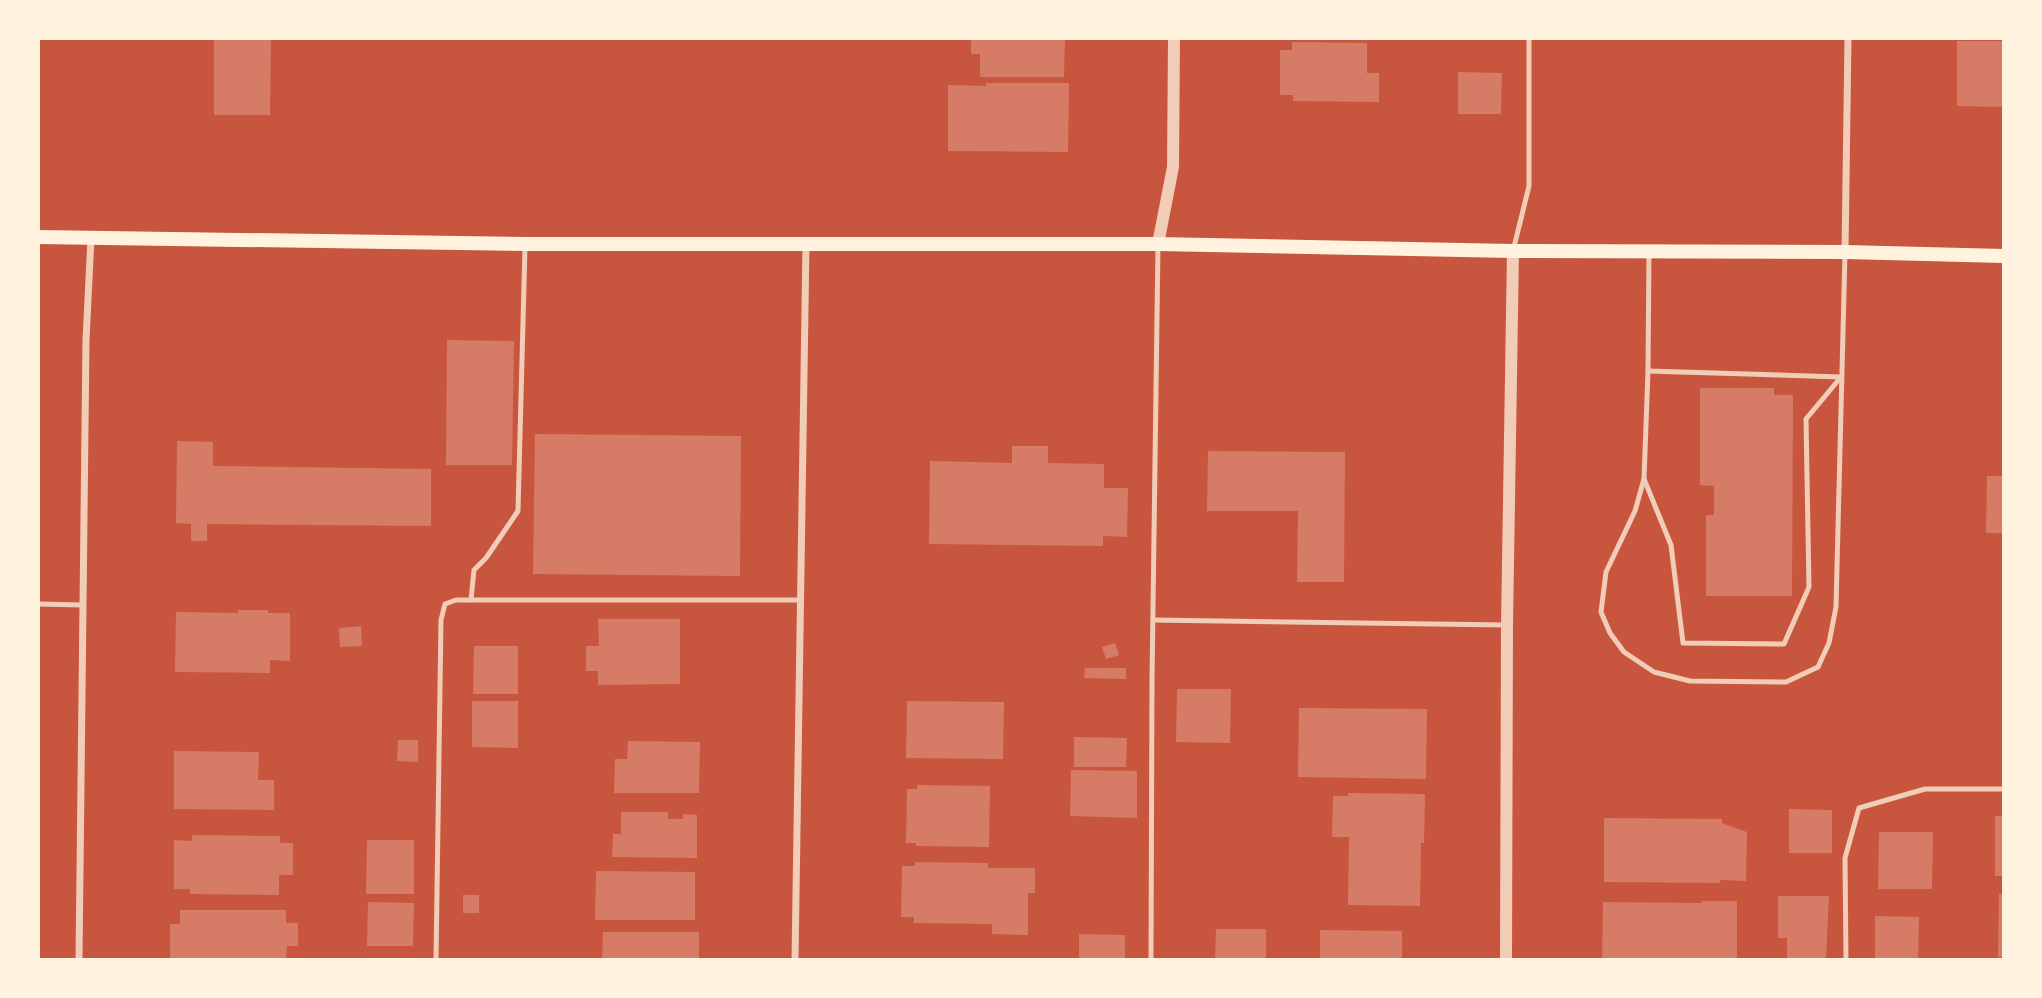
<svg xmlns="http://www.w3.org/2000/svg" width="2042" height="998" viewBox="0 0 2042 998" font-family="Merriweather,serif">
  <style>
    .building { fill: #d67c66 }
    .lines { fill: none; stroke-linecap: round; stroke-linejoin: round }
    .service { stroke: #f1ccb7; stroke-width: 5 }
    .minor { stroke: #f1ccb7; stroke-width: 7 }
    .tertiary { stroke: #f1ccb7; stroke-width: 12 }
    .secondary { stroke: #fff3e0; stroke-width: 14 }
  </style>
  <rect width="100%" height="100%" fill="#c8553d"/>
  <!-- building -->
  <g class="building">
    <polygon points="214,38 271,38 270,115 214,115"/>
    <polygon points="971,38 1065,38 1064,77 980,77 980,54 971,54"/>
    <polygon points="1957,41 2004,41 2004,107 1957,106"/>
    <polygon points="1292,42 1367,43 1367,73 1379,73 1379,102 1293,101 1293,95 1280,95 1280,50 1292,50"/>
    <polygon points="1458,72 1502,73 1501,114 1458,114"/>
    <polygon points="986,83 1069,83 1068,152 948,151 948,85 986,86"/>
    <polygon points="447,340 514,341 512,465 446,465"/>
    <polygon points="1700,388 1774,388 1774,395 1793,395 1792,596 1706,596 1706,515 1714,515 1714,486 1700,485"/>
    <polygon points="535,434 741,436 740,576 533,574"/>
    <polygon points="177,441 213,442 213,466 431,469 431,526 207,524 207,541 191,541 191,524 176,523"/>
    <polygon points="1012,446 1048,446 1048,463 1104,464 1104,488 1128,488 1127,537 1103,536 1103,546 929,544 930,461 1012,463"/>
    <polygon points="1208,451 1345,452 1344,582 1297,582 1298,511 1207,511"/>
    <polygon points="1987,476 2004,476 2004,533 1986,533"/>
    <polygon points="238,610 268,610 268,613 290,613 290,661 270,660 270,673 175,672 176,612 238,613"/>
    <polygon points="598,619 680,619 680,684 598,685 598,671 586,671 586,646 599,646"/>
    <polygon points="361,626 362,646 340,647 339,628"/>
    <polygon points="1115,643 1119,655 1106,659 1102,647"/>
    <polygon points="474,646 518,646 518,694 473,694"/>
    <polygon points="1085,668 1126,668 1126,679 1084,678"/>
    <polygon points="1177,689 1231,689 1230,743 1176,742"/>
    <polygon points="472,701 518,701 518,748 472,747"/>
    <polygon points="907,701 1004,702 1003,759 906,758"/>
    <polygon points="1299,708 1427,709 1426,779 1298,777"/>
    <polygon points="1074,737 1127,738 1126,767 1074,767"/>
    <polygon points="398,740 418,740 418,762 397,761"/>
    <polygon points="628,741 700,742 699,793 614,793 615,759 627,759"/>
    <polygon points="174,751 259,752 258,780 274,780 274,810 174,809"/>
    <polygon points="1071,770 1137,771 1137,818 1070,816"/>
    <polygon points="917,785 990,786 989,847 916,846 916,843 906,843 907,789 917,789"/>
    <polygon points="1348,793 1425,794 1424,843 1421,843 1420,906 1348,905 1349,837 1332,837 1333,796 1348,796"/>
    <polygon points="1789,809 1832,810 1832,853 1789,853"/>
    <polygon points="621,812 668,812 668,819 683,819 683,814 697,815 697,858 612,857 613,834 621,834"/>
    <rect x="1995" y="816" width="9" height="60"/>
    <polygon points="1604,818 1722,819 1722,823 1747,832 1746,881 1720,880 1720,883 1604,882"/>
    <polygon points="1879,832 1933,832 1932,889 1878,889"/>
    <polygon points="192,835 280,836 280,843 293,843 293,875 279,875 279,895 190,894 190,889 174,889 174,840 192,841"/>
    <polygon points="367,840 414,840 414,894 366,894"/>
    <polygon points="915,862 988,863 988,868 1035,868 1035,893 1028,893 1028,935 992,934 992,924 914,923 914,917 901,917 902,866 915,866"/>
    <polygon points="596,871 695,872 695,920 595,920"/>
    <polygon points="1999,894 2004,894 2004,957 1998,957"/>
    <rect x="463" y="895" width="16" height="18"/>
    <polygon points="1778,896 1829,896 1826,959 1787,959 1787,938 1778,938"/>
    <polygon points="1702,901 1737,901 1737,960 1602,960 1603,902 1702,903"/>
    <polygon points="368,902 414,903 413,946 367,946"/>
    <polygon points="180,910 286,910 286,923 298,923 298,946 287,946 286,960 170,960 170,924 180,924"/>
    <polygon points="1875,916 1919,917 1918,960 1875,960"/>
    <polygon points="1216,929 1266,929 1266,960 1215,960"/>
    <polygon points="1320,930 1402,931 1402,960 1320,960"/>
    <polygon points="603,932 699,932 699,960 602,960"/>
    <polygon points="1079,934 1125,935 1125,960 1079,960"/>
  </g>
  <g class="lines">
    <!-- service -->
    <g class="service">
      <polyline points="1513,251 1529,186 1529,38"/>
      <polyline points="1649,252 1648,371 1644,479 1635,511 1606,572 1601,612 1610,633 1624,652 1654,672 1690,681 1786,682 1818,667 1829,643 1836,607 1845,253"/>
      <polyline points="1648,371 1841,377"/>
      <polyline points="1644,479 1671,545 1683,643 1784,644 1809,587 1806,419 1841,377"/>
      <polyline points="471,600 474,570 486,558 518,511 525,247"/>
      <polyline points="38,604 83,605"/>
      <polyline points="1153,620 1507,625"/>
      <polyline points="436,960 441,620 445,604 456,600 801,600"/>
      <polyline points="1151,960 1152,680 1158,245"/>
      <polyline points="1846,960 1845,858 1859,808 1925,789 2004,789"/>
    </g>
    <!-- minor -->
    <g class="minor">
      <polyline points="1845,252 1848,38"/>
      <polyline points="79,960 86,340 91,238"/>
      <polyline points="795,960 806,244"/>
    </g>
    <!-- tertiary -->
    <g class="tertiary">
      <polyline points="1158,244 1173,167 1174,38"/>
      <polyline points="1506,960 1507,625 1513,251"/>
    </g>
    <!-- secondary -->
    <polyline class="secondary" points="38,237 525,244 1158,244 1513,251 1845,252 2004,256"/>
  </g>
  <!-- border -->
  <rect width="2042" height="998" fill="none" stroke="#fff3e0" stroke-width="80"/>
</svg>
